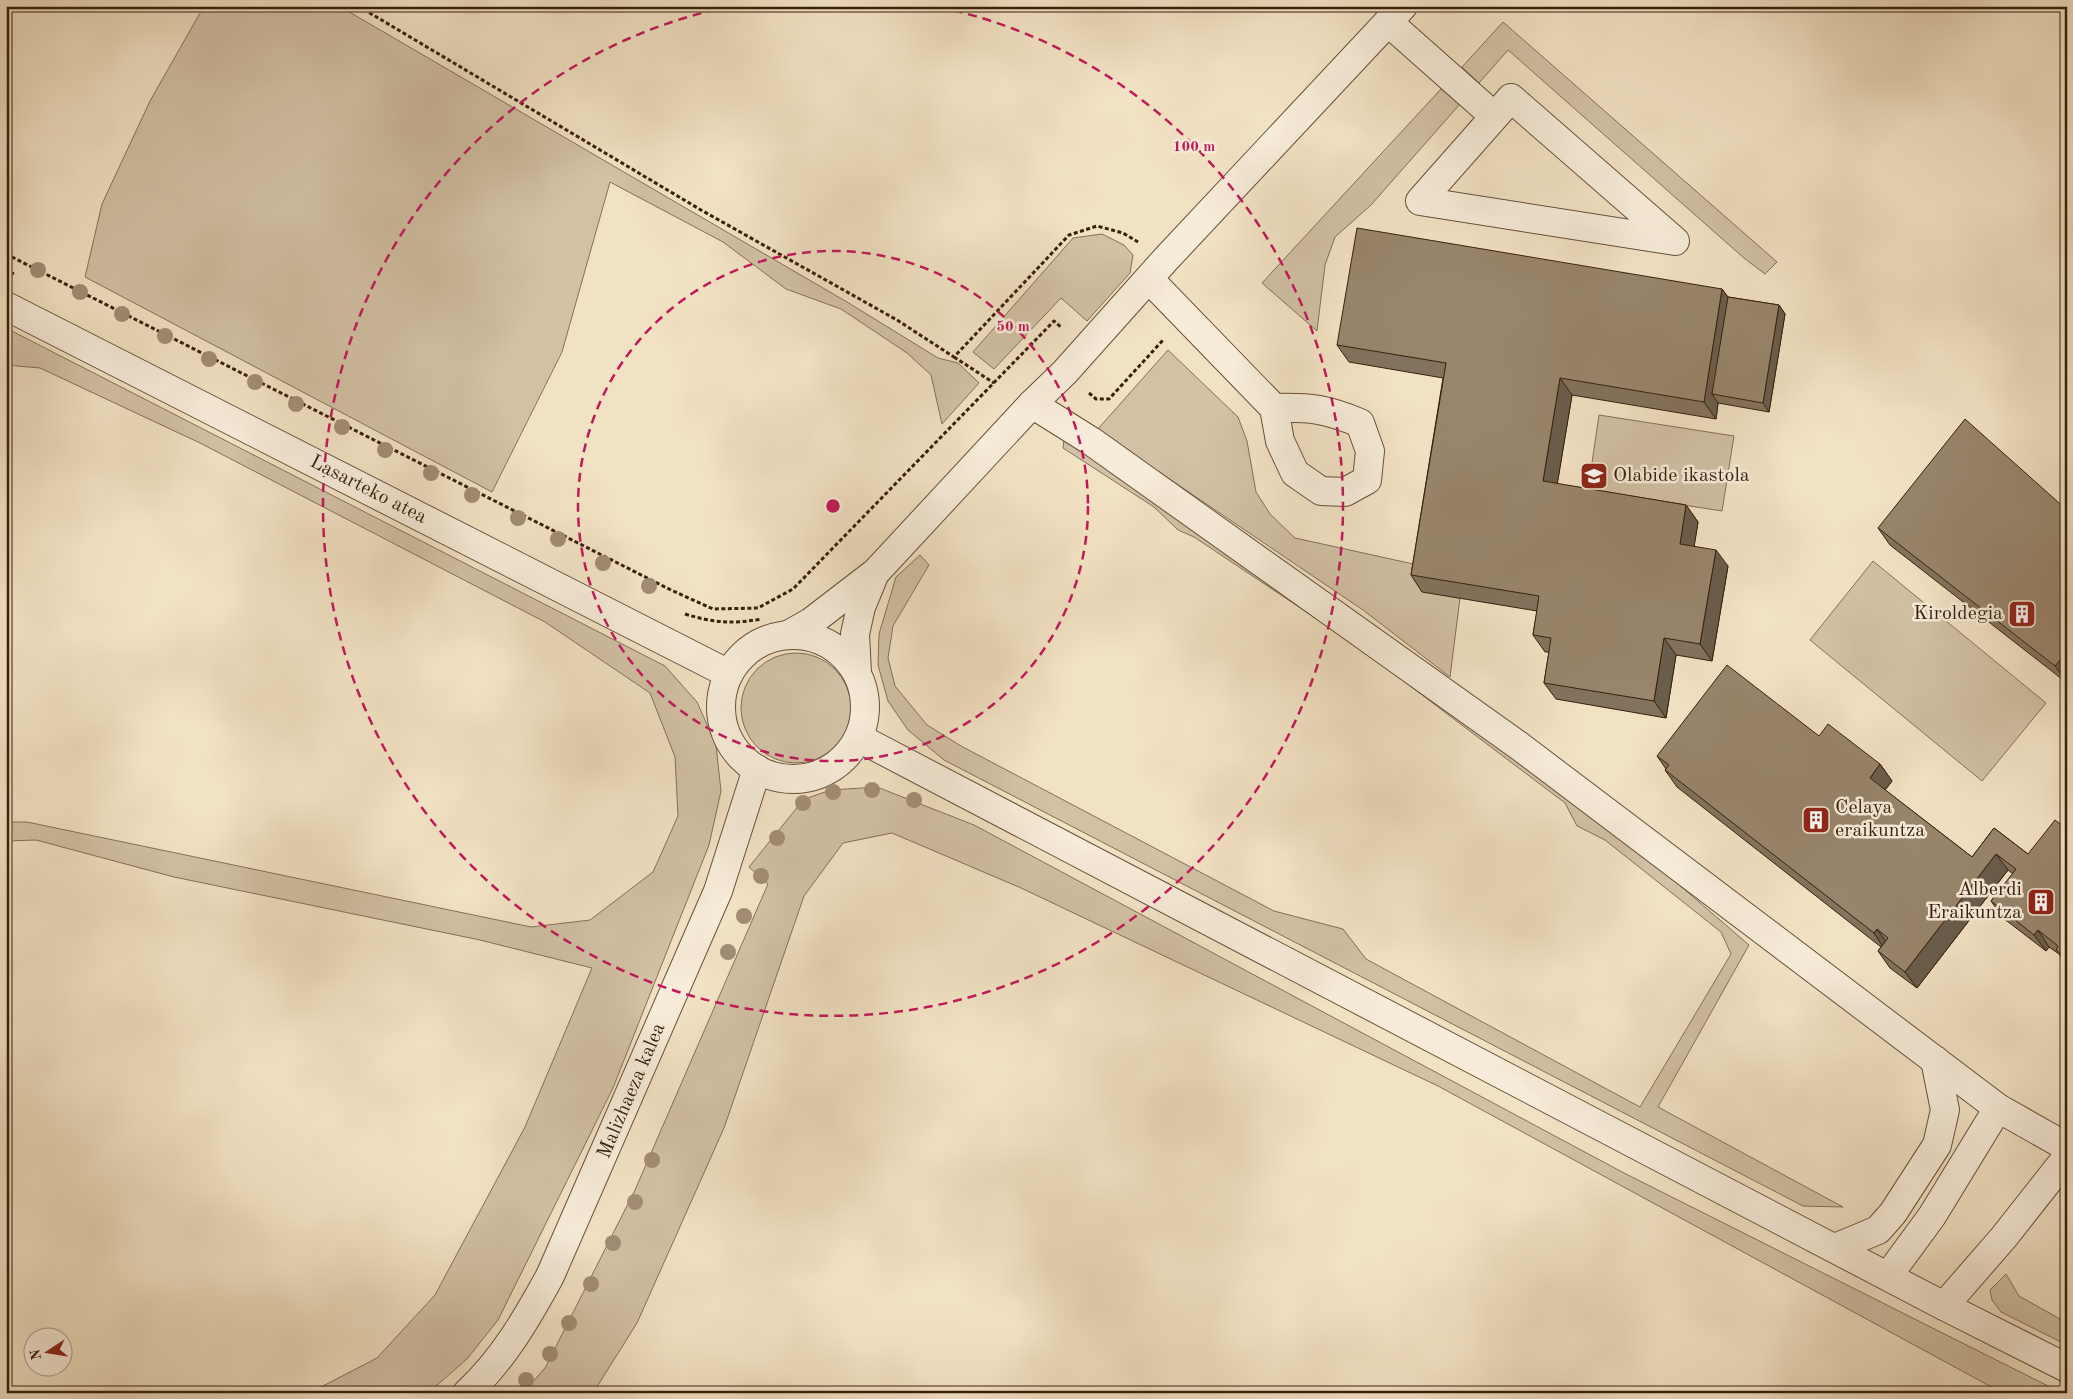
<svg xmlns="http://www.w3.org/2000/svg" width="2073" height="1399" viewBox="0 0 2073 1399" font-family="'Old Standard TT',serif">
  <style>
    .green { fill: #d2c1a5; stroke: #847058 }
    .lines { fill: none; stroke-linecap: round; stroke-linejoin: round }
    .minor-casing { stroke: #66503a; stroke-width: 30 }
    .path { stroke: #37200c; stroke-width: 3; stroke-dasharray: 4 2.5; stroke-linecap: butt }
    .minor { stroke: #f7ecd9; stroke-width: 28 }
    .tree { fill: #a18d74 }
    .wall { fill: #83725d; stroke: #37200c }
    .shaded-wall { fill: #6a5d4c; stroke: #37200c }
    .building { fill: #98856c; stroke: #37200c }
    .ring { fill: none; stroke: #c2185b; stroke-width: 2.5; stroke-dasharray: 9 6 }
    .labels { text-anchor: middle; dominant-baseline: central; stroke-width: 5; stroke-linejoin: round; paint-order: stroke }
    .poi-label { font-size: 20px; fill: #37200c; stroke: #f7ecd9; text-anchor: start }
    .street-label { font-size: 20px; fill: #37200c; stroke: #f7ecd9 }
    .centre { fill: #c2185b; stroke: #f7ecd9; stroke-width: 2.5 }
    .ring-label { font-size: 15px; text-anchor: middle; font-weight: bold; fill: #c2185b; stroke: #f7ecd9; stroke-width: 5; stroke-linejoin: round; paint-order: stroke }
  </style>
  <rect width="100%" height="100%" fill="#f2e2c4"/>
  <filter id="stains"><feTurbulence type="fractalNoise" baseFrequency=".004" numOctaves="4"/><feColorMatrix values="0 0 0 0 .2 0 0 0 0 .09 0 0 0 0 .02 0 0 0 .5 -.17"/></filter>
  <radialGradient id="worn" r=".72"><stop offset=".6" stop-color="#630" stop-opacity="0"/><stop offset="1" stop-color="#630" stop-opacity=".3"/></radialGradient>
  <!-- green -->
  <g class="green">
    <polygon points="204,6 339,6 847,302 938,358 958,363 979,383 942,424 931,375 907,353 841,309 786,289 723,242 610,182 562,352 492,492 85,277 102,204 150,101"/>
    <polygon points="1503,22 1777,262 1765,274 1744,258 1508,50 1479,83 1462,67"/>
    <polygon points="1441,89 1460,104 1371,205 1335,237 1325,265 1317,331 1262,283"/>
    <polygon points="1102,234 1124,245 1133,255 1130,273 1087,321 1061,298 994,369 973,352 1073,238"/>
    <polygon points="6,328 665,666 697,702 716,745 721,791 709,845 613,1088 498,1320 467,1359 428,1393 300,1393 323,1386 377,1358 435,1295 525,1127 592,968 480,940 174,877 36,840 6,841 6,822 27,822 531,927 590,920 653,872 678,816 675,757 650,693 545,622 200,443 40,368 6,365"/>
    <polygon points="1168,350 1238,417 1247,441 1256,492 1270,514 1295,538 1427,567 1460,598 1450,677 1363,610 1097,430"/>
    <polygon points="1599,415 1734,436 1722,511 1588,490"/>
    <polygon points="1064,439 1323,613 1543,781 1552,785 1677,883 1749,945 1658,1107 1843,1207 1803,1206 944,760 908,730 888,701 878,665 879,634 896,577 920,555 929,565 893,626 888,658 895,686 927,725 961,746 1274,911 1343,929 1366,959 1640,1107 1731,954 1721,932 1605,840 1577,826 1565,803 1356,645 1194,537 1178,530 1154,507 1063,448"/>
    <polygon points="1873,561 2046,703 1982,781 1810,640"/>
    <circle cx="796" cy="708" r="55"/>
    <polygon points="877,787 974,825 1624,1173 2062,1393 1996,1393 1997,1390 1438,1086 1021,888 892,833 843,843 804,896 724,1128 637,1323 593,1393 523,1393 545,1368 635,1190 768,884 749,867 804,799 831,790"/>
    <polygon points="2006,1274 2019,1296 2067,1323 2067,1345 2001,1312 1992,1300 1990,1290"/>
  </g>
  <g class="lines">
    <defs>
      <g id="minor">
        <polyline points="1388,22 1494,116"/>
        <polygon points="1511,98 1675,241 1420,201"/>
        <path d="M1149,279L1274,408L1280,441L1295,473L1321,491L1345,492L1367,480L1370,451L1360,423C1326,409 1311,407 1274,408"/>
        <polyline points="6,306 729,674"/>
        <polyline points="1032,404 1091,441 1518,745 1998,1108 1932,1216 1888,1276"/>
        <polyline points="788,635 811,622 876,572 1032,404 1065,372 1166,259 1403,6"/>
        <circle cx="793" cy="707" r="72"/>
        <polyline points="857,673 855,634 861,607 875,573"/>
        <polyline points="859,738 1944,1306 2067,1368"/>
        <polyline points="1998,1108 2067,1147"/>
        <polyline points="1835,1248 1878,1230 1893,1213 1937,1145 1945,1110 1935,1060"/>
        <polyline points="1944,1306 2004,1237 2067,1157"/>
        <path d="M467,1393C503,1360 527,1318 550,1276L718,891L757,769"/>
      </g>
    </defs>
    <!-- minor casing -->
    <use href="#minor" class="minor-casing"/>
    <!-- path -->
    <g class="path">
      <polyline points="358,6 701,210 897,320 954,357 1069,235 1097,226 1123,233 1138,242"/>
      <polyline points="6,254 671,590 713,609 758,608 793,589 1054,321 1062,328"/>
      <polyline points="6,270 14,274"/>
      <polyline points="954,357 994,383"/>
      <polyline points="1089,393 1096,399 1109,399 1164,339"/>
      <path d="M685,614C714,623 732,624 762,619"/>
    </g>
    <!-- minor -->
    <use href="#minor" class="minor"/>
  </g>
  <!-- trees -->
  <g class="tree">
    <circle cx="38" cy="270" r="8"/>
    <circle cx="80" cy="292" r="8"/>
    <circle cx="122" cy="314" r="8"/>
    <circle cx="165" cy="336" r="8"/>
    <circle cx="209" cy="359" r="8"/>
    <circle cx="255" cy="382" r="8"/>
    <circle cx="296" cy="404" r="8"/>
    <circle cx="342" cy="427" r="8"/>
    <circle cx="385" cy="450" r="8"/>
    <circle cx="431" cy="473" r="8"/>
    <circle cx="472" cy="495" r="8"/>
    <circle cx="518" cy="518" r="8"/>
    <circle cx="558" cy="539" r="8"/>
    <circle cx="603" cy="563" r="8"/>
    <circle cx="649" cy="586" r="8"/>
    <circle cx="872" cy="790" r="8"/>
    <circle cx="833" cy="792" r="8"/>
    <circle cx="914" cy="800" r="8"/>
    <circle cx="803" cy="803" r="8"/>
    <circle cx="777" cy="838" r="8"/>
    <circle cx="761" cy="876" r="8"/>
    <circle cx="744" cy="916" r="8"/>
    <circle cx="728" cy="952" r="8"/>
    <circle cx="652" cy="1160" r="8"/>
    <circle cx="635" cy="1202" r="8"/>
    <circle cx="613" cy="1243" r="8"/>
    <circle cx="591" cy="1284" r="8"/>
    <circle cx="569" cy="1323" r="8"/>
    <circle cx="550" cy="1354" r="8"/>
    <circle cx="526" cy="1380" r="8"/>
  </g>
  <!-- wall -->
  <g class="wall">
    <polygon points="1722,289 1728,297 1779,305 1785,314 1769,412 1718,403 1716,419 1572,395 1557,484 1686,505 1698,522 1694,546 1728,566 1712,661 1676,655 1666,718 1556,699 1544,683 1549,652 1545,652 1533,635 1537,611 1422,592 1411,575 1443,378 1349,362 1337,345"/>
    <polygon points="2067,510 2067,683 1890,545 1878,528"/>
    <polygon points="1819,736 1880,764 1892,781 1885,790 1972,857 1994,828 2028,854 2067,829 2067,966 2059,954 2049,947 2046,951 2003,918 1991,901 2013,874 2008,870 1917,988 1890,968 1878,951 1881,947 1677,787 1665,770 1666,769 1657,756"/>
  </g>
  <!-- shaded-wall -->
  <g class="shaded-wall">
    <polygon points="1722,289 1734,306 1712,394 1718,403 1716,419 1704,402"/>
    <polygon points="1779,305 1785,314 1769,412 1763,403"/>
    <polygon points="1560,378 1572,395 1555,498 1543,481"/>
    <polygon points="1686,505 1698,522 1692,560 1680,544"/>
    <polygon points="1716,550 1728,566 1712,661 1700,644"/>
    <polygon points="1664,638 1676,655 1666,718 1654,701"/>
    <polygon points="2067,652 2067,679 2061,674 2055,666"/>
    <polygon points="1880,764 1892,781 1882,794 1870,778"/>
    <polygon points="1996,854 2008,870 1917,988 1905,972"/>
    <polygon points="1877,929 1889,946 1885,950 1874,933"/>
    <polygon points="2038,930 2049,947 2046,951 2034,935"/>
  </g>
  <!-- building -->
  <g class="building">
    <polygon points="1357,228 1722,289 1704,402 1560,378 1543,481 1686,505 1680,544 1716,550 1700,644 1664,638 1654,701 1544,683 1551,638 1533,635 1539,596 1411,575 1446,363 1337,345"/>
    <polygon points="1728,297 1779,305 1763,403 1712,394"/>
    <polygon points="1965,419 2067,510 2067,652 2055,666 1878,528"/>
    <polygon points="1727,665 1819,736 1828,724 1880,764 1870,778 1972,857 1994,828 2028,854 2055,820 2067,829 2067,958 2056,950 2058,946 2038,930 2034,935 1991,901 2016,869 1996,854 1905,972 1878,951 1888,938 1877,929 1874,933 1665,770 1669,765 1657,756"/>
    <polygon points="2067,667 2067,679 2061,674"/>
  </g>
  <!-- distance rings -->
  <g class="ring">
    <circle cx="833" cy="506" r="255"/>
    <path d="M939 7A510 510 0 1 1 727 7"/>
  </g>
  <!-- icons -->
  <defs>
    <symbol id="school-square" viewBox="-11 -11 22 22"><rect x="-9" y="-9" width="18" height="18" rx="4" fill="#8f2418" stroke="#f7ecd9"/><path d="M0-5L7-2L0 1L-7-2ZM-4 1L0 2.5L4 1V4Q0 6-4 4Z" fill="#fff"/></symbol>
    <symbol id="building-square" viewBox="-11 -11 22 22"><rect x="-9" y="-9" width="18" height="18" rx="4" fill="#8f2418" stroke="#f7ecd9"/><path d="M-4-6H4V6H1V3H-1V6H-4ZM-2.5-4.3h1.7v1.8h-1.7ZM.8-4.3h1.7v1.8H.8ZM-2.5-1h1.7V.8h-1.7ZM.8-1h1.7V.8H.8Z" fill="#fff"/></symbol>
  </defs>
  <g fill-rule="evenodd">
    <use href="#school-square" x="1578" y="460" width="32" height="32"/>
    <use href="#building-square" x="2006" y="598" width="32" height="32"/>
    <use href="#building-square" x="1800" y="804" width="32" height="32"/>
    <use href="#building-square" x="2025" y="886" width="32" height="32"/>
  </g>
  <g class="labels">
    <!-- poi labels -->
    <g class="poi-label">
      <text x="1613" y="476">Olabide ikastola</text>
      <text x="2003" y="614" text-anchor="end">Kiroldegia</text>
      <text x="1835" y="808">Celaya<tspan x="1835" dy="23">eraikuntza</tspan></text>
      <text x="2022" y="890" text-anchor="end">Alberdi<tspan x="2022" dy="23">Eraikuntza</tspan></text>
    </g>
    <!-- street labels -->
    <g class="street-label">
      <text transform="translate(368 490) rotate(27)">Lasarteko atea</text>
      <text transform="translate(632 1091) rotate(-67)">Malizhaeza kalea</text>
    </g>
  </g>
  <circle cx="833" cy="506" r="8" class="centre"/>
  <g class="ring-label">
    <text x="1194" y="151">100 m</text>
    <text x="1013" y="331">50 m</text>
  </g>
  <!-- margin -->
  <rect width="2073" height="1399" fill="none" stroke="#f2e2c4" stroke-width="25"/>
  <rect x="8" y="8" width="2058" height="1384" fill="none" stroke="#37200c" stroke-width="2.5"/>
  <rect x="12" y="12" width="2048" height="1374" fill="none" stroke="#37200c"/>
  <!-- north arrow -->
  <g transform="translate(48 1352) rotate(258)"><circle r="24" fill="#f7ecd9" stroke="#aa9a87"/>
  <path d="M0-4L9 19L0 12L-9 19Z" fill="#8f2418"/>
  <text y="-8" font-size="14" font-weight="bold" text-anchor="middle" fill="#37200c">N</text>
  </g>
  <rect width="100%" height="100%" filter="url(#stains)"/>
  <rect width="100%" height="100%" fill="url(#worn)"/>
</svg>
